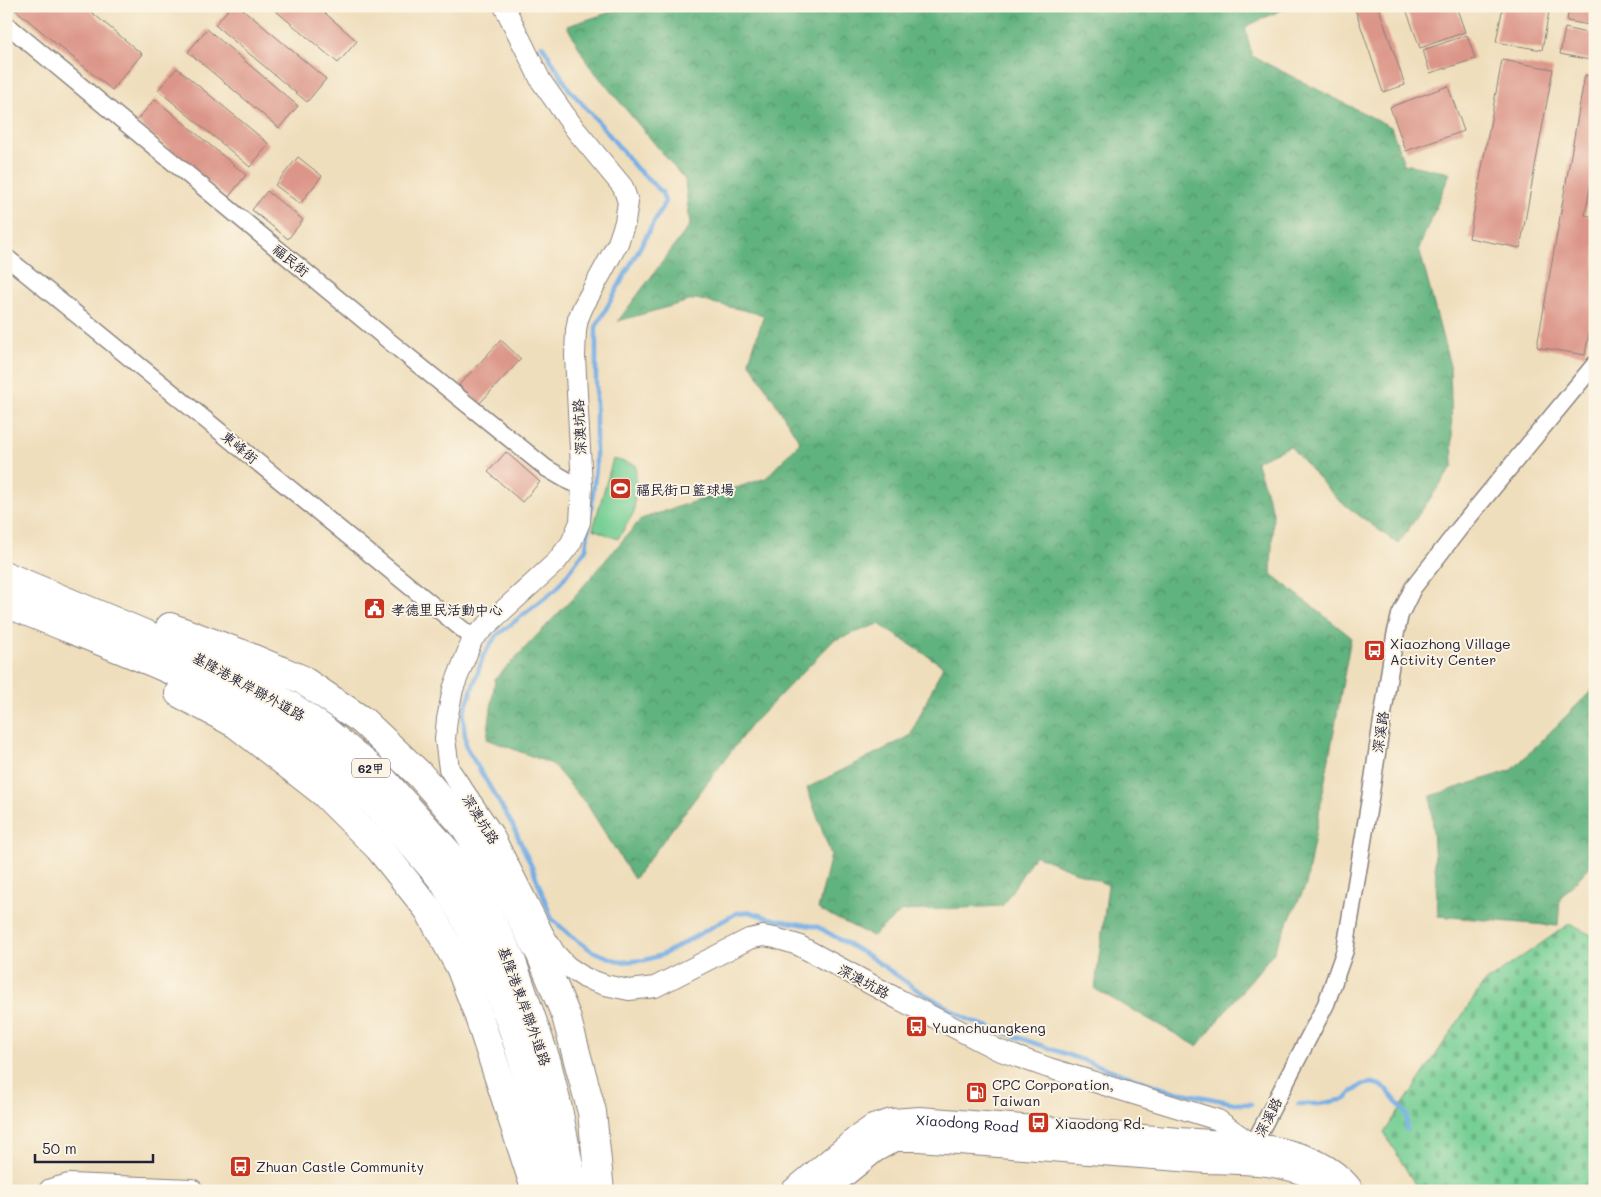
<svg xmlns="http://www.w3.org/2000/svg" width="1601" height="1197" viewBox="0 0 1601 1197" font-family="Mali,'LXGW WenKai TC',sans-serif">
  <style>
    .green { fill: #77cf95; stroke: #4c7868 }
    .forest { fill: url(#forest-crowns); stroke: #426a5c }
    .cemetery { fill: url(#cemetery-stones); stroke: #4c7868 }
    .lines { fill: none; stroke-linecap: round; stroke-linejoin: round }
    .stream { stroke: #75aee5; stroke-width: 4.5 }
    .building { fill: #dc9689 }
    .minor-casing { stroke: #88807c; stroke-width: 19 }
    .tertiary-casing { stroke: #88807c; stroke-width: 22 }
    .secondary-casing { stroke: #88807c; stroke-width: 26 }
    .trunk-casing { stroke: #88807c; stroke-width: 30 }
    .minor { stroke: #fff; stroke-width: 16 }
    .tertiary { stroke: #fff; stroke-width: 20 }
    .secondary { stroke: #fff; stroke-width: 24 }
    .trunk { stroke: #fff; stroke-width: 28 }
    .labels { text-anchor: middle; dominant-baseline: central; stroke-width: 4; stroke-linejoin: round; paint-order: stroke }
    .shield { fill: #fcf5e5; stroke: #63616e; stroke-width: 1 }
    .shield-label { font-size: 12px; font-weight: bold; fill: #22223b }
    .street-label { font-size: 14px; fill: #22223b; stroke: #fcf5e5 }
    .poi-label { font-size: 14px; fill: #22223b; stroke: #fcf5e5; text-anchor: start }
  </style>
  <defs>
    <pattern id="forest-crowns" width="20" height="18" patternUnits="userSpaceOnUse" patternTransform="scale(1.25)"><rect width="20" height="18" fill="#61b27e"/><path d="M2 6a3 3 0 1 1 6 0M12 15a3 3 0 1 1 6 0" fill="none" stroke="#509068"/></pattern>
    <pattern id="cemetery-stones" width="16" height="16" patternUnits="userSpaceOnUse" patternTransform="scale(1.25)"><rect width="16" height="16" fill="#77cf95"/><path d="M2 7V4a2 2 0 0 1 4 0v3zM10 15v-3a2 2 0 0 1 4 0v3z" fill="#67b181"/></pattern>
  </defs>
  <rect width="100%" height="100%" fill="#fcf5e5"/>
  <filter id="ink" filterUnits="userSpaceOnUse"><feTurbulence type="fractalNoise" baseFrequency=".02" numOctaves="2"/><feDisplacementMap in="SourceGraphic" scale="10" xChannelSelector="R" yChannelSelector="G"/><feConvolveMatrix kernelMatrix="1 2 1 2 8 2 1 2 1" color-interpolation-filters="sRGB"/></filter>
  <filter id="wash" filterUnits="userSpaceOnUse"><feTurbulence type="fractalNoise" baseFrequency=".0096" numOctaves="4" result="noise"/><feDisplacementMap in="SourceGraphic" scale="20" xChannelSelector="R" yChannelSelector="G"/><feGaussianBlur stdDeviation="1.12" result="paint"/><feColorMatrix in="noise" values="0 0 0 0 0 0 0 0 0 0 0 0 0 0 0 0 0 1.4 0 .05"/><feComposite in="paint" operator="in"/></filter>
  <g filter="url(#wash)">
    <rect width="100%" height="100%" fill="#efdebc"/>
    <!-- green -->
    <polygon class="green" points="613,459 636,465 634,512 618,539 593,529"/>
    <!-- forest -->
    <g class="forest">
      <polygon points="630,6 1290,6 1245,27 1252,56 1391,127 1404,164 1450,173 1419,248 1450,366 1453,466 1398,544 1337,499 1290,446 1256,461 1273,512 1271,574 1351,637 1306,885 1273,953 1197,1046 1095,989 1108,885 1035,855 1002,906 902,911 872,936 818,909 831,855 807,788 910,736 943,666 879,624 834,640 751,725 634,879 588,806 552,764 487,739 495,679 574,597 641,519 766,478 800,442 749,361 764,315 696,299 618,321 690,225 685,180 588,64 567,26"/>
      <polygon points="1595,687 1595,861 1560,898 1558,926 1438,916 1431,796 1512,770"/>
    </g>
    <!-- cemetery -->
    <polygon class="cemetery" points="1569,924 1595,937 1595,1191 1419,1191 1384,1133 1483,984"/>
    <g class="lines">
      <!-- stream -->
      <g class="stream">
        <polyline points="542,45 569,89 602,126 636,168 662,192 665,202 596,327 596,468 586,549 556,589 496,636 484,654 463,715 466,747 512,824 533,869 552,919 570,935 592,951 621,962 645,960 662,955 737,913 749,912 776,920 818,927 872,958 916,989 969,1020 1168,1090 1239,1104 1251,1104"/>
        <polyline points="1298,1104 1319,1104 1346,1099 1353,1091 1362,1085 1372,1083 1380,1085 1387,1090 1407,1115 1406,1130"/>
      </g>
    </g>
    <g id="blocks">
      <!-- building -->
      <g class="building">
        <polygon points="11,6 84,6 142,54 112,90"/>
        <polygon points="231,6 239,6 326,79 307,102 215,25"/>
        <polygon points="270,6 317,6 357,41 338,63"/>
        <polygon points="1354,6 1378,6 1405,85 1383,92"/>
        <polygon points="1405,6 1456,6 1465,32 1420,48"/>
        <polygon points="1503,6 1550,6 1542,50 1496,42"/>
        <polygon points="1569,6 1595,6 1595,26 1567,21"/>
        <polygon points="1565,28 1595,35 1595,61 1560,54"/>
        <polygon points="207,29 298,106 279,128 188,52"/>
        <polygon points="1467,35 1475,59 1430,73 1423,50"/>
        <polygon points="1502,60 1553,69 1520,248 1469,238"/>
        <polygon points="177,68 269,144 250,167 158,90"/>
        <polygon points="1585,75 1595,77 1595,162 1585,215 1595,217 1595,300 1585,355 1537,347"/>
        <polygon points="1448,86 1464,131 1406,151 1390,107"/>
        <polygon points="155,99 246,175 228,198 136,121"/>
        <polygon points="298,157 322,176 300,204 275,185"/>
        <polygon points="267,191 303,220 288,239 252,210"/>
        <polygon points="501,340 521,359 479,404 459,385"/>
        <polygon points="506,452 540,482 522,502 488,472"/>
      </g>
    </g>
  </g>
  <g filter="url(#ink)">
    <use href="#blocks" fill-opacity="0" stroke="#88807c" stroke-width="1"/>
    <g class="lines">
      <defs>
        <g id="minor">
          <polyline points="6,24 389,341 546,468 570,482 582,486"/>
          <polyline points="6,257 473,638"/>
          <polyline points="1253,1145 1326,1004 1345,950 1370,799 1395,636 1400,615 1413,588 1459,529 1595,364"/>
        </g>
        <polyline id="tertiary" points="504,6 541,81 575,129 623,187 628,202 625,222 618,243 583,307 578,319 576,330 575,356 582,486 580,522 571,543 556,562 473,638 453,689 447,719 445,739 449,769 493,834 544,935 555,953 567,966 585,978 605,985 629,990 655,987 749,939 763,936 775,938 798,945 900,1000 998,1050 1049,1068 1218,1120 1253,1145 1253,1147"/>
        <g id="secondary">
          <polyline points="51,1191 69,1186 191,1191"/>
          <path id="s1" d="M793,1191L857,1138L873,1127L892,1121L920,1119C1002,1125 1085,1132 1167,1139C1209,1143 1254,1142 1295,1154C1316,1160 1339,1172 1352,1191"/>
          <path d="M824,1191L875,1150L895,1139H919L1206,1161C1240,1162 1283,1161 1314,1178C1319,1181 1324,1187 1329,1191"/>
        </g>
        <g id="trunk">
          <polyline points="6,576 171,645 248,683 289,705 322,728 377,773 458,864 476,892 511,959 547,1063 558,1109 574,1191"/>
          <path d="M6,603C83,635 162,663 236,701C256,711 277,723 295,736C308,746 319,756 332,766C365,793 395,823 423,857C430,866 439,874 445,884C503,976 535,1084 551,1191"/>
          <polyline points="170,627 240,653 301,679 363,721 420,775 465,827 507,892 540,953 566,1016 592,1112 600,1191"/>
          <polyline points="179,693 236,724 324,793 379,848 428,909 460,967 477,1011 536,1191"/>
        </g>
      </defs>
      <!-- minor casing -->
      <use href="#minor" class="minor-casing"/>
      <!-- tertiary casing -->
      <use href="#tertiary" class="tertiary-casing"/>
      <!-- secondary casing -->
      <use href="#secondary" class="secondary-casing"/>
      <!-- trunk casing -->
      <use href="#trunk" class="trunk-casing"/>
      <!-- minor -->
      <use href="#minor" class="minor"/>
      <!-- tertiary -->
      <use href="#tertiary" class="tertiary"/>
      <!-- secondary -->
      <use href="#secondary" class="secondary"/>
      <!-- trunk -->
      <use href="#trunk" class="trunk"/>
    </g>
  </g>
  <!-- icons -->
  <defs>
    <symbol id="stadium-square" viewBox="-11 -11 22 22"><rect x="-9" y="-9" width="18" height="18" rx="4" fill="#c8321e" stroke="#fcf5e5"/><path d="M0-5a6.5 5 0 1 0 0 10a6.5 5 0 1 0 0-10ZM-3.5-1.8h7v3.6h-7Z" fill="#fff"/></symbol>
    <symbol id="civic-square" viewBox="-11 -11 22 22"><rect x="-9" y="-9" width="18" height="18" rx="4" fill="#c8321e" stroke="#fcf5e5"/><path d="M-.6-6.5H3V-4.5H.6V-3L4-1V1h2V6H-6V1h2V-1L-.6-3ZM-1.2 2.5V6h2.4V2.5Z" fill="#fff"/></symbol>
    <symbol id="bus-square" viewBox="-11 -11 22 22"><rect x="-9" y="-9" width="18" height="18" rx="4" fill="#c8321e" stroke="#fcf5e5"/><path d="M-5-6H5V4H4V6H2V4H-2V6H-4V4H-5ZM-3.5-4V0h7V-4ZM-3.5 1.2v1.5H-2V1.2ZM2 1.2v1.5H3.5V1.2Z" fill="#fff"/></symbol>
    <symbol id="fuel-square" viewBox="-11 -11 22 22"><rect x="-9" y="-9" width="18" height="18" rx="4" fill="#c8321e" stroke="#fcf5e5"/><path d="M-5.5-6h7V0h2V4h1.3V-2.5L3-4.5l.8-.8L6-3V5H2.5V1h-1V6h-7ZM-4.2-4.7v3.2H.2V-4.7Z" fill="#fff"/></symbol>
  </defs>
  <g fill-rule="evenodd">
    <use href="#stadium-square" x="608" y="476" width="25" height="25"/>
    <use href="#civic-square" x="362" y="596" width="25" height="25"/>
    <use href="#bus-square" x="1362" y="638" width="25" height="25"/>
    <use href="#bus-square" x="904" y="1014" width="25" height="25"/>
    <use href="#fuel-square" x="964" y="1080" width="25" height="25"/>
    <use href="#bus-square" x="1026" y="1110" width="25" height="25"/>
    <use href="#bus-square" x="228" y="1154" width="25" height="25"/>
  </g>
  <g class="labels">
    <!-- shield labels -->
    <rect class="shield" x="352" y="758.5" width="38" height="19" rx="4"/>
    <g class="shield-label">
      <text x="371" y="768">62甲</text>
    </g>
    <!-- street labels -->
    <g class="street-label">
      <text transform="translate(291 260) rotate(39)">福民街</text>
      <text transform="translate(579 427) rotate(-93)">深澳坑路</text>
      <text transform="translate(240 447) rotate(39)">東峰街</text>
      <text transform="translate(249 686) rotate(29)">基隆港東岸聯外道路</text>
      <text transform="translate(1380 732) rotate(-82)">深溪路</text>
      <text transform="translate(481 819) rotate(58)">深澳坑路</text>
      <text transform="translate(864 981) rotate(28)">深澳坑路</text>
      <text transform="translate(525 1006) rotate(70)">基隆港東岸聯外道路</text>
      <text transform="translate(1268 1117) rotate(-63)">深溪路</text>
      <text stroke="none"><textPath href="#s1" startOffset="198">Xiaodong Road</textPath></text>
    </g>
    <!-- poi labels -->
    <g class="poi-label">
      <text x="636" y="489">福民街口籃球場</text>
      <text x="391" y="609">孝德里民活動中心</text>
      <text x="1390" y="643">Xiaozhong Village<tspan x="1390" dy="16">Activity Center</tspan></text>
      <text x="932" y="1027">Yuanchuangkeng</text>
      <text x="992" y="1084">CPC Corporation,<tspan x="992" dy="16">Taiwan</tspan></text>
      <text x="1055" y="1123">Xiaodong Rd.</text>
      <text x="256" y="1166">Zhuan Castle Community</text>
    </g>
  </g>
  <!-- margin -->
  <rect width="1601" height="1197" fill="none" stroke="#fcf5e5" stroke-width="25"/>
  <!-- scale -->
  <path d="M35 1154v8h118v-8" fill="none" stroke="#22223b" stroke-width="2.5"/>
  <text x="42" y="1154" font-size="15" fill="#22223b" stroke="#fcf5e5" stroke-width="4" paint-order="stroke">50 m</text>
</svg>
